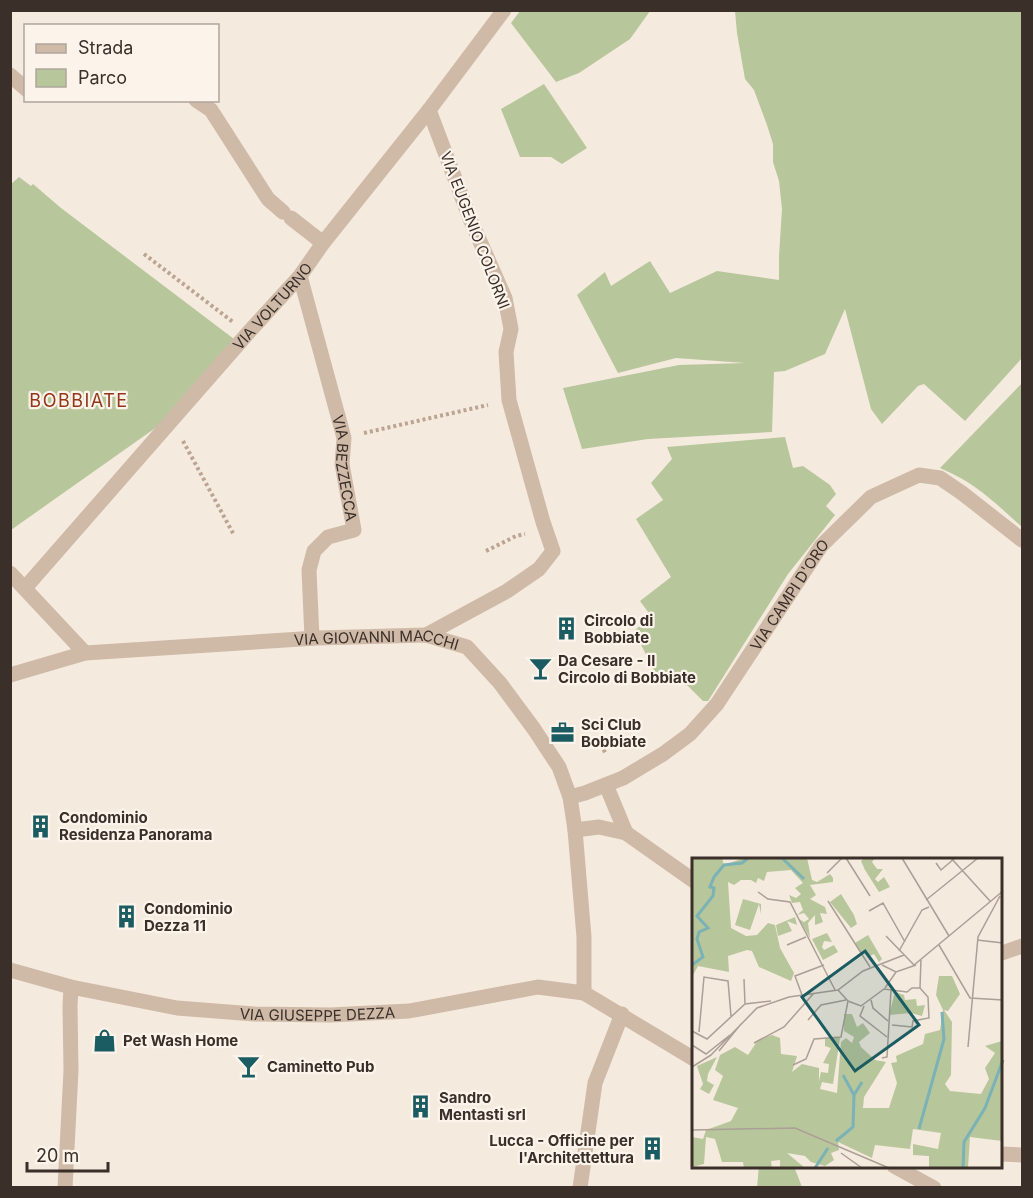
<svg xmlns="http://www.w3.org/2000/svg" width="1033" height="1198" viewBox="0 0 1033 1198" font-family="Inter,sans-serif">
  <style>
    .green { fill: #b8c69c }
    .lines { fill: none; stroke-linecap: round; stroke-linejoin: round }
    .path { stroke: #bba492; stroke-width: 4; stroke-dasharray: 3 3; stroke-linecap: butt }
    .minor { stroke: #cfbaa8; stroke-width: 15 }
    .labels { text-anchor: middle; dominant-baseline: central; stroke-width: 4.5; stroke-linejoin: round; paint-order: stroke }
    .street-label { font-size: 15px; fill: #3b2f29; stroke: #fcf4eb }
    .poi-label { font-size: 15px; font-weight: bold; fill: #3b2f29; stroke: #fcf4eb; text-anchor: start }
    .quarter-label { font-size: 18px; letter-spacing: 1.5px; fill: #92371a; stroke: #fcf4eb }
    .inset-river { fill: none; stroke: #7ab2b5; stroke-width: 3 }
    .inset-road { fill: none; stroke: #ab9f96; stroke-width: 1.5 }
    .view { fill: #1a5c61; fill-opacity: 0.15; stroke: #1a5c61; stroke-width: 3 }
    .inset-edge { fill: none; stroke: #3b2f29; stroke-width: 3 }
  </style>
  <rect width="100%" height="100%" fill="#f5eade"/>
  <!-- green -->
  <g class="green">
    <polygon points="520,11 520,10 650,11 630,39 579,73 556,82 511,23"/>
    <polygon points="735,11 1022,11 1022,358 965,421 924,384 918,386 882,424 871,409 845,309 825,354 785,371 774,372 772,432 648,439 582,449 563,388 679,365 745,363 676,358 618,373 577,295 605,272 611,286 650,261 670,293 717,271 779,280 779,256 782,209 779,181 773,162 773,144 767,125 754,90 745,79 737,33"/>
    <polygon points="544,84 587,148 562,164 551,157 520,157 501,109"/>
    <polygon points="19,177 31,186 33,184 61,208 234,339 161,424 11,530 10,185"/>
    <path d="M1022,383V527C994,502 976,483 940,468Z"/>
    <polygon points="785,437 793,468 803,466 830,485 836,494 826,506 835,515 788,574 708,701 703,701 679,677 660,682 634,631 651,616 640,601 671,577 636,519 663,500 651,483 672,459 667,447"/>
    <polygon points="759,1166 791,1167 795,1169 802,1187 757,1187"/>
  </g>
  <g class="lines">
    <!-- path -->
    <g class="path">
      <polyline points="144,254 233,322"/>
      <polyline points="364,433 488,405"/>
      <polyline points="183,441 234,535"/>
      <polyline points="486,551 516,536 525,534"/>
      <polyline points="583,747 597,738 606,754"/>
    </g>
    <!-- minor -->
    <g class="minor">
      <polyline points="10,75 26,89"/>
      <polyline points="196,100 211,110 268,199 283,212"/>
      <polyline points="291,218 323,243"/>
      <path id="s1" d="M300,276L344,438L342,464L354,530L328,537L314,551L309,570L312,638"/>
      <path id="s2" d="M10,573L85,653L317,638L426,635L467,647L500,683L534,729L559,767L570,797L575,830L584,937V993"/>
      <path id="s3" d="M25,588L248,333L300,276L323,243L429,110L504,10"/>
      <polyline points="426,635 507,591 539,569 553,551 543,522 509,400 506,352 511,329 505,298 471,221 429,110"/>
      <polyline points="10,675 85,653"/>
      <polyline points="606,785 626,833"/>
      <path id="s4" d="M570,797L585,793L623,778L663,754L690,734L717,704L821,546L871,497L919,475L940,478L962,493L1022,540"/>
      <polyline points="575,830 599,827 626,833 694,881"/>
      <polyline points="1002,953 1022,946"/>
      <path id="s5" d="M10,970L71,987L177,1008L254,1014L331,1015L409,1011L538,987L584,993L694,1059"/>
      <polyline points="1002,1154 1022,1155"/>
      <polyline points="894,1166 934,1188"/>
      <polyline points="65,1188 71,1070 70,1006 71,987"/>
      <polyline points="580,1188 595,1083 622,1014"/>
    </g>
  </g>
  <!-- icons -->
  <defs>
    <symbol id="building-bare" viewBox="-9 -9 18 18"><path d="M-4-6H4V6H1V3H-1V6H-4ZM-2.5-4.3h1.7v1.8h-1.7ZM.8-4.3h1.7v1.8H.8ZM-2.5-1h1.7V.8h-1.7ZM.8-1h1.7V.8H.8Z" fill="#1a5c61" stroke="#fcf4eb" stroke-width="2.5" paint-order="stroke"/></symbol>
    <symbol id="bar-bare" viewBox="-9 -9 18 18"><path d="M-6-5H6L.8 .8V4.5H3.5V6h-7V4.5H-.8V.8Z" fill="#1a5c61" stroke="#fcf4eb" stroke-width="2.5" paint-order="stroke"/></symbol>
    <symbol id="office-bare" viewBox="-9 -9 18 18"><path d="M-6-3h4V-5.5h4V-3h4V5H-6ZM-1-4.5V-3h2v-1.5ZM-6 0V1H6V0Z" fill="#1a5c61" stroke="#fcf4eb" stroke-width="2.5" paint-order="stroke"/></symbol>
    <symbol id="shop-bare" viewBox="-9 -9 18 18"><path d="M-5-2.5h2.3a2.7 3.5 0 0 1 5.4 0H5L5.5 6h-11ZM-1.5-2.5h3a1.5 2.3 0 0 0-3 0Z" fill="#1a5c61" stroke="#fcf4eb" stroke-width="2.5" paint-order="stroke"/></symbol>
  </defs>
  <g fill-rule="evenodd">
    <use href="#building-bare" x="550" y="612" width="33" height="33"/>
    <use href="#bar-bare" x="524" y="652" width="33" height="33"/>
    <use href="#office-bare" x="546" y="716" width="33" height="33"/>
    <use href="#building-bare" x="24" y="810" width="33" height="33"/>
    <use href="#building-bare" x="110" y="900" width="33" height="33"/>
    <use href="#shop-bare" x="88" y="1024" width="33" height="33"/>
    <use href="#bar-bare" x="232" y="1050" width="33" height="33"/>
    <use href="#building-bare" x="404" y="1090" width="33" height="33"/>
    <use href="#building-bare" x="636" y="1132" width="33" height="33"/>
  </g>
  <g class="labels">
    <!-- street labels -->
    <g class="street-label">
      <text transform="translate(475 230) rotate(69)">VIA EUGENIO COLORNI</text>
      <text stroke="none"><textPath href="#s3" startOffset="375">VIA VOLTURNO</textPath></text>
      <text stroke="none"><textPath href="#s1" startOffset="198">VIA BEZZECCA</textPath></text>
      <text stroke="none"><textPath href="#s4" startOffset="308">VIA CAMPI D'ORO</textPath></text>
      <text stroke="none"><textPath href="#s2" startOffset="402">VIA GIOVANNI MACCHI</textPath></text>
      <text stroke="none"><textPath href="#s5" startOffset="312">VIA GIUSEPPE DEZZA</textPath></text>
    </g>
    <!-- poi labels -->
    <g class="poi-label">
      <text x="584" y="620">Circolo di<tspan x="584" dy="17">Bobbiate</tspan></text>
      <text x="558" y="660">Da Cesare - Il<tspan x="558" dy="17">Circolo di Bobbiate</tspan></text>
      <text x="581" y="724">Sci Club<tspan x="581" dy="17">Bobbiate</tspan></text>
      <text x="59" y="817">Condominio<tspan x="59" dy="17">Residenza Panorama</tspan></text>
      <text x="144" y="908">Condominio<tspan x="144" dy="17">Dezza 11</tspan></text>
      <text x="123" y="1040">Pet Wash Home</text>
      <text x="267" y="1066">Caminetto Pub</text>
      <text x="439" y="1097">Sandro<tspan x="439" dy="17">Mentasti srl</tspan></text>
      <text x="634" y="1140" text-anchor="end">Lucca - Officine per<tspan x="634" dy="17">l'Architettettura</tspan></text>
    </g>
    <!-- quarter labels -->
    <g class="quarter-label">
      <text x="79" y="400">BOBBIATE</text>
    </g>
  </g>
  <!-- overview -->
  <g transform="translate(692 858)">
    <rect width="310" height="310" fill="#f5eade"/>
    <path d="M0,0H30L32,7L52,0H115L120,22L125,24L138,16L141,20V24L118,27L124,37L118,41L133,49L135,56L128,55L131,64L123,67V57L116,65L118,80L107,61L112,64L117,61L112,55L105,57L111,52L108,44L100,45L97,37L104,40L109,36L103,30L111,25L99,12L75,14L72,23L66,20L64,25L59,22H49L42,27L36,24L39,70L54,78L65,77L76,65L83,67L88,90L102,115L99,123L67,109L60,93L55,92L36,98L37,114L6,108L0,119ZM172,0H183L180,4L185,11H191L183,21L186,24L192,19L198,29L187,34L173,12L169,3ZM149,36L162,57L165,66L159,70L138,44ZM51,41L69,46V56L67,46L58,72L43,67ZM103,59L105,67L95,63L100,73L86,78L84,67ZM135,75L140,84L132,83L130,89L132,92L142,87L146,94L131,102L120,81ZM176,77L190,101L187,104L182,96L178,98L173,91L169,94L163,85ZM247,118H260L268,136L256,153L252,152L260,164L259,217L253,226L258,233L289,236L297,221L293,210L303,195L293,188L310,183V283L278,279L276,310H237V298L221,297V286L246,291L249,275L221,271L218,291L183,287L180,300L146,284L147,292L139,295L142,302L133,308L119,304L113,298L95,295L113,310H88V302L79,303L80,310H52L51,304H30L23,281L14,279L12,306L0,309V279L11,281L14,272L39,263L46,250L21,242L31,218L23,212L28,197L43,189L56,197L66,182L80,177L88,180L89,196L105,198L100,214L110,206L127,210V223L129,214L136,215L137,206L131,205L139,190L133,188V180H148L141,226L130,224L128,231L145,235L149,184L154,180L160,185L162,179L152,173V156H160L165,169L171,165L178,175L167,184L169,189L183,202L194,204L172,239L171,250H197L205,225L199,205L205,204L204,198L231,186L233,176L248,172L251,152L244,137ZM203,134L212,137L213,142L224,141L225,148L233,147L230,158L219,155L197,157ZM25,199L16,216L15,223L22,227L17,236L8,231L11,226L5,208Z" fill="#b8c69c"/>
    <path class="inset-river" d="M90,0L112,21M0,107L11,99L5,81L7,74L16,70L5,58L21,38L22,30L18,29L22,19L32,7L50,5L56,0M151,217L162,237M227,271L252,181L250,154M144,283L161,269L162,237L170,224M123,310L136,290M271,310L272,284L293,250L311,202"/>
    <path class="inset-road" d="M154,0L178,38M210,0L257,78M259,0L298,43M244,5L249,12L263,0M135,15L150,0M66,34L76,41L98,44L143,132M234,42L286,0M136,43L178,109M177,53L191,45L213,84M194,78L222,107L311,33M285,82L311,85M95,87L114,79M247,87L278,140L311,142M207,93L230,52L237,49M190,107L204,114L224,107M52,121L53,146M193,130L204,114M228,130L229,101M146,132L156,143L169,148L192,131L215,134L220,130H228M110,137L103,118L132,107M179,142L181,150L196,163M172,148L168,158L195,179M116,162L129,147L154,142M200,167L220,169L221,163L237,160L236,139L228,130M0,173L15,181L53,146L79,143M7,174L12,119L36,123L39,158M62,185L92,169L122,135M0,187L14,196L38,177M276,189L286,79L308,38M27,193L49,166M19,197L65,150L97,139L146,132L171,113L212,97M190,200L195,199L199,132M101,207L114,201L122,181L149,179L156,143M0,209L19,197M0,272L103,270L197,310M149,295L170,310"/>
    <path class="view" d="M173,93L227,167L163,213L110,139Z"/>
    <rect width="310" height="310" class="inset-edge"/>
  </g>
  <!-- border -->
  <rect width="1033" height="1198" fill="none" stroke="#3b2f29" stroke-width="24"/>
  <!-- legend -->
  <rect x="24" y="24" width="195" height="78" fill="#fcf4eb" stroke="#afa59d" stroke-width="1.5"/>
  <rect x="36" y="44" width="30" height="9" fill="#cfbaa8" stroke="#afa59d" stroke-width="1.5"/>
  <text x="78" y="54" font-size="18" fill="#3b2f29">Strada</text>
  <rect x="36" y="69" width="30" height="18" fill="#b8c69c" stroke="#afa59d" stroke-width="1.5"/>
  <text x="78" y="84" font-size="18" fill="#3b2f29">Parco</text>
  <!-- scale -->
  <path d="M27 1162v9h81v-9" fill="none" stroke="#3b2f29" stroke-width="3"/>
  <text x="36" y="1162" font-size="18" fill="#3b2f29" stroke="#fcf4eb" stroke-width="4.5" paint-order="stroke">20 m</text>
</svg>
